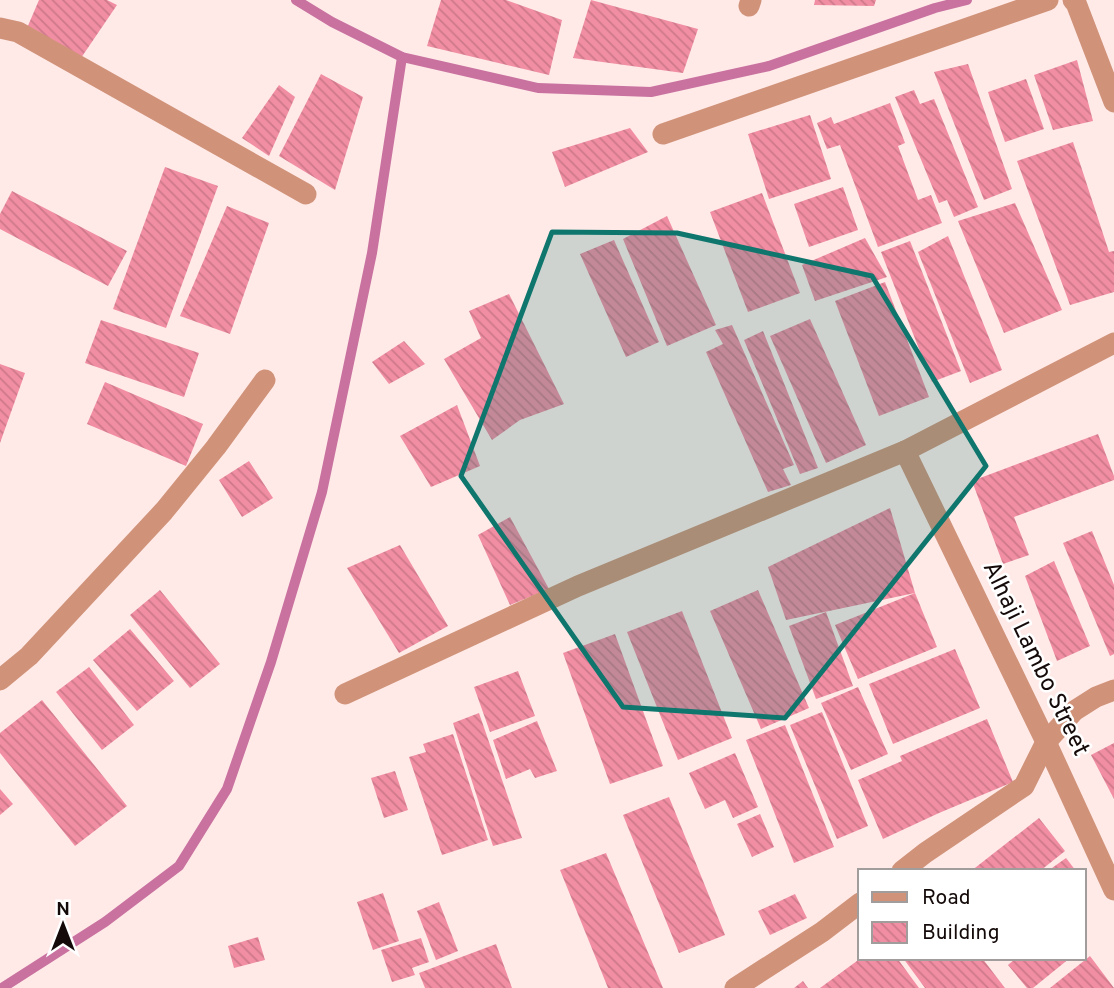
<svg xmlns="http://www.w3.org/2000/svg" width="1114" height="988" viewBox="0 0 1114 988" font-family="Overpass,sans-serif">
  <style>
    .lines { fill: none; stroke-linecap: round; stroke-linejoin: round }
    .stream { stroke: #c972a0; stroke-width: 10 }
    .building { fill: url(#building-back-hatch) }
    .minor { stroke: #d0937a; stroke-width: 21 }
    .marked { fill: #0f766e; fill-opacity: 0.2; stroke: #0f766e; stroke-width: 5; stroke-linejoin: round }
    .labels { text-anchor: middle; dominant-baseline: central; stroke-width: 5; stroke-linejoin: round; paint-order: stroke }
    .street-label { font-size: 24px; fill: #140a09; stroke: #fff }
  </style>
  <defs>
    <pattern id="building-back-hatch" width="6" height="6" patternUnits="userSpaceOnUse" patternTransform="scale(1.75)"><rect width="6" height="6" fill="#f18ea3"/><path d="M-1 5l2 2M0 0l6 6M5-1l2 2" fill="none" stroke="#ce798b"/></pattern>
  </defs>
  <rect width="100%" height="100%" fill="#ffeae8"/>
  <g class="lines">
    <!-- stream -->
    <g class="stream">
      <polyline points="296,0 332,22 402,57 538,88 651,92 769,66 935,8 967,0"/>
      <polyline points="2,988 105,922 179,866 227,789 271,662 322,492 372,253 402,57"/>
    </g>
  </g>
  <!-- building -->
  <g class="building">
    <polygon points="39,0 107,0 117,5 81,58 27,28"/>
    <polygon points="441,0 506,0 562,20 549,75 427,46"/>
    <polygon points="591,0 698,29 683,73 573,58"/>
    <polygon points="815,0 876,0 874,6 814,5"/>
    <polygon points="1077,60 1093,121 1053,130 1034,75"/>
    <polygon points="968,64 1012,189 984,200 934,72"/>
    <polygon points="321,74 363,97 335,190 279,156"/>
    <polygon points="1026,79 1044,129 1005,142 988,92"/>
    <polygon points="279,85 295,97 269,156 242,138"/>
    <polygon points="914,90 920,104 934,99 978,207 954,217 947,200 939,203 895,97"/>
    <polygon points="890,103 905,143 898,146 918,200 931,195 942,223 878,247 840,145 827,149 817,123 831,117 834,124"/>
    <polygon points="810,115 831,179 769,199 748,134"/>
    <polygon points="630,128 648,152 565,187 552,152"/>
    <polygon points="1073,142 1109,252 1114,251 1114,292 1070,305 1017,161"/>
    <polygon points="165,167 218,186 166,328 113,309"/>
    <polygon points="843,187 858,230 809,247 794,204"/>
    <polygon points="12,191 127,251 108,286 0,229 0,214"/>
    <polygon points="762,193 800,293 748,312 710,212"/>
    <polygon points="1015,203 1062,310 1004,333 958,221"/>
    <polygon points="227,206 269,223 230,334 180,316"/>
    <polygon points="667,216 716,325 667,346 623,239"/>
    <polygon points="948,236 1002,370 970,383 918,252"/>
    <polygon points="865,238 887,277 815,301 802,265"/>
    <polygon points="614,240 659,342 626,357 580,254"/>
    <polygon points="910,241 961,371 932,382 881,252"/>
    <polygon points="885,282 929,397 879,416 835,301"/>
    <polygon points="509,294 564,404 520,420 492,440 444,359 481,338 469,311"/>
    <polygon points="810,319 866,445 826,463 770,336"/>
    <polygon points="101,320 199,353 184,397 85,363"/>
    <polygon points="732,325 794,465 783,469 791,485 768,492 706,352 723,344 715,330"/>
    <polygon points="763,331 818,468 800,474 744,340"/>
    <polygon points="404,341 425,364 389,384 372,362"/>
    <polygon points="0,364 25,373 0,443"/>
    <polygon points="105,382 203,424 186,466 87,424"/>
    <polygon points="457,405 480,466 431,487 400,436"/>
    <polygon points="1098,434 1114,476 1114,480 1014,517 1029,555 1003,564 972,481"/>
    <polygon points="249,461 273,498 242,517 219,480"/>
    <polygon points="890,508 915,593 786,620 768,567"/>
    <polygon points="510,517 549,589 510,605 478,535"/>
    <polygon points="1092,531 1114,585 1114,654 1110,656 1063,543"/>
    <polygon points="400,545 448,626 399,653 347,568"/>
    <polygon points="1054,561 1090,646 1057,661 1025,576"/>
    <polygon points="160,590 220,664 190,688 130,615"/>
    <polygon points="758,590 809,708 761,729 710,611"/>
    <polygon points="915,593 937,647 858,679 835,625"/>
    <polygon points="682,611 732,738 678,760 627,632"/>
    <polygon points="826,612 853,686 816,699 789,626"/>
    <polygon points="130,629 174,681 137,711 93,660"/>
    <polygon points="615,634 663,766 610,784 563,653"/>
    <polygon points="955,649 980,708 893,744 869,684"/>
    <polygon points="89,667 134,725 102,750 56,692"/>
    <polygon points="518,671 535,716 490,732 474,687"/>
    <polygon points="858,687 888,754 851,770 821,703"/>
    <polygon points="42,700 127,806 75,846 0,753 0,733"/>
    <polygon points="822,712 868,826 837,839 790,725"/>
    <polygon points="479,713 522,838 493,846 453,723"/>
    <polygon points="987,719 1013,782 939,813 883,839 858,780 902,761 900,756"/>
    <polygon points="537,721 557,771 535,778 530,769 506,779 493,740"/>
    <polygon points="785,725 834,847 794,863 746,740"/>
    <polygon points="453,734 488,840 442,855 409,757 426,752 423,744"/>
    <polygon points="1114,743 1114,799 1091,755"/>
    <polygon points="735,753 758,807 733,818 725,800 705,809 689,773"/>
    <polygon points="395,771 408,810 384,818 371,778"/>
    <polygon points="0,789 13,804 0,815"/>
    <polygon points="669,797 725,935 679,953 623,815"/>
    <polygon points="760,814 774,847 752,857 737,824"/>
    <polygon points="1039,818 1065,851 1040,871 971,871"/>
    <polygon points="606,853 663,988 608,988 560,870"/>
    <polygon points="1066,858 1076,871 1049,871 1052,868"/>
    <polygon points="383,893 399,941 373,950 357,902"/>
    <polygon points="795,894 807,918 770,935 758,911"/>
    <polygon points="439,902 458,951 436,960 417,911"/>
    <polygon points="258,937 265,960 234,968 228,946"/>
    <polygon points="421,938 429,962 412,968 415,975 392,982 381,950"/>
    <polygon points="496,944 512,988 425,988 419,973"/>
    <polygon points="1090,956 1114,988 1050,988"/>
    <polygon points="861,958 897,958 919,988 820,988"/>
    <polygon points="903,958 982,958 1005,988 925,988"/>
    <polygon points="1016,958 1070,958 1033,988 1027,988 1008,965"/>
    <polygon points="803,981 808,988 794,988"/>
  </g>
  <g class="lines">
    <!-- minor -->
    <g class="minor">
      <polyline points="1073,0 1076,3 1114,102"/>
      <polyline points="749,6 751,0"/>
      <polyline points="0,28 18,32 306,194"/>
      <polyline points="663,134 1048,0"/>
      <polyline points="905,451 1046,742 1114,890"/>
      <polyline points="0,680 29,656 164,511 216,447 265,380"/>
      <polyline points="345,694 578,586 905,451 1114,343"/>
      <polyline points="902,871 925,853 1024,786 1046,742 1074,711 1096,697 1114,690"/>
      <polyline points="735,988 822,932 860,903"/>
    </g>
  </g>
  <!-- marked area -->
  <path class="marked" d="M552,232L677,233L872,276L986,466L785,718L623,707L461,476Z"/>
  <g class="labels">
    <!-- street labels -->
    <g class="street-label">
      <text transform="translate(1035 659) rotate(64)">Alhaji Lambo Street</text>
    </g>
  </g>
  <!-- legend -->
  <rect x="858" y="869" width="228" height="91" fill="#ffffff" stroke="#a19d9d" stroke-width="2"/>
  <rect x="872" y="892" width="35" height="10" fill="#d0937a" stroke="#a19d9d" stroke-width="2"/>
  <text x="922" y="904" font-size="21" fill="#140a09">Road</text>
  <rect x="872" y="922" width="35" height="21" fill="url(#building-back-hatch)" stroke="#a19d9d" stroke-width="2"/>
  <text x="922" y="939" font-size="21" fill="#140a09">Building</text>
  <!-- north arrow -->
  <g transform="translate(63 925)" stroke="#ffffff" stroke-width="5" paint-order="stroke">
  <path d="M0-5L12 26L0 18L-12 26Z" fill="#140a09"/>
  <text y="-10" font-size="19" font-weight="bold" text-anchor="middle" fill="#140a09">N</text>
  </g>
</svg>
